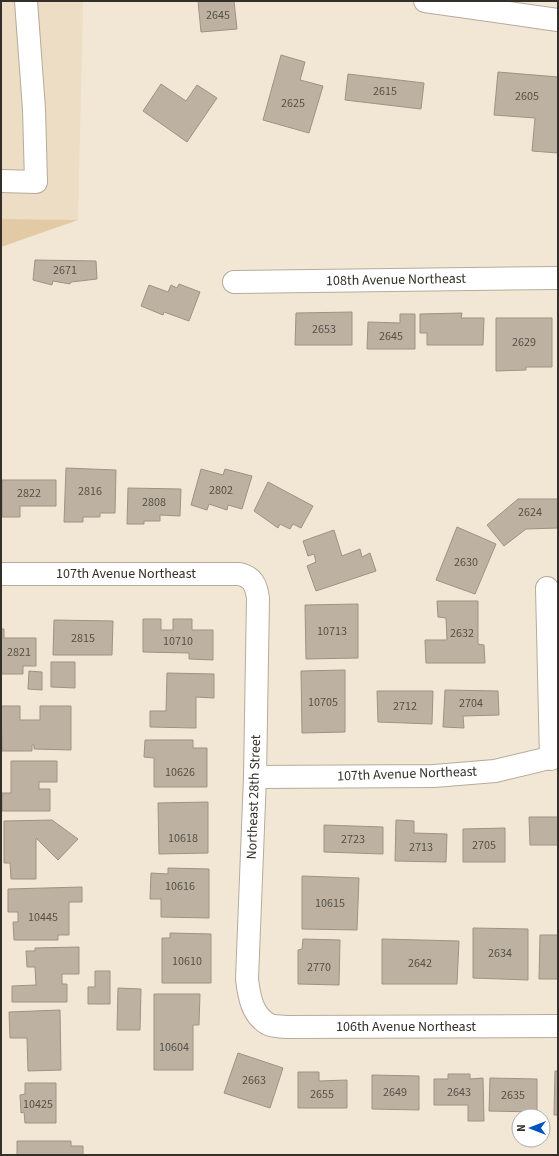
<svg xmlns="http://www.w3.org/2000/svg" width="559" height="1156" viewBox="0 0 559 1156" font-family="'Source Sans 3',sans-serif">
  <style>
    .built { fill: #ecddc4 }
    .green { fill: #e2caa4 }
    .building { fill: #bdb2a1; stroke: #9e9383 }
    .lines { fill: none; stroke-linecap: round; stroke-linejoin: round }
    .minor-casing { stroke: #b6ab9b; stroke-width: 24 }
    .minor { stroke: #fff; stroke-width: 22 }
    .labels { text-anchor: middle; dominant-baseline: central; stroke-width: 3; stroke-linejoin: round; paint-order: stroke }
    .number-label { font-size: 12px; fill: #565047 }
    .street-label { font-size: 14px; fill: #343029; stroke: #fff }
  </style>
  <rect width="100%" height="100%" fill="#f2e6d5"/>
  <!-- built -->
  <polygon class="built" points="1,1 83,1 78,220 1,219"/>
  <!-- green -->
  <polygon class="green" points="1,219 78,220 1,247"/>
  <!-- building -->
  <g class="building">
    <polygon points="198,1 234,1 237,29 201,32"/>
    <polygon points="281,55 305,62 300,80 323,86 309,133 263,120"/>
    <polygon points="498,72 558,77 558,153 532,151 535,118 494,115"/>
    <polygon points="348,74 424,83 421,109 345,100"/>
    <polygon points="161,84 186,101 197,85 217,98 187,142 143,111"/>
    <polygon points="35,260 96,261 97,279 71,282 70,284 53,281 52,285 33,280"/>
    <polygon points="179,284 200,292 189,321 164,312 163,315 141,306 149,285 168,292 171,285 177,288"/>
    <polygon points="352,312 352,345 295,345 296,313"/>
    <polygon points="462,313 461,318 484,318 483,345 427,345 427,333 420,333 420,314"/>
    <polygon points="400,314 415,314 415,349 367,349 368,322 400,323"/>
    <polygon points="496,318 552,318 552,367 526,367 526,370 496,371"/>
    <polygon points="66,468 116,470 115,513 100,513 100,517 83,517 83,522 64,522"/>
    <polygon points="201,469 223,475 225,469 252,476 242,509 228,505 227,510 209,504 207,510 191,505"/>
    <polygon points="2,480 56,480 56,506 20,506 20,517 2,517"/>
    <polygon points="268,482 313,506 301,528 293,524 290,529 280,524 278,528 254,511"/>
    <polygon points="128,488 181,489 180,516 160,515 160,521 144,521 144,524 127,524"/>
    <polygon points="518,499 558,499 558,528 526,529 504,546 487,525"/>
    <polygon points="457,527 496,544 475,594 436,580"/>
    <polygon points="334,530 342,556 360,549 362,557 370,553 376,571 316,591 307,566 316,562 314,554 308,556 303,541"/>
    <polygon points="437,601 478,601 478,644 484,645 485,663 426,663 425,640 447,640 446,618 438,617"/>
    <polygon points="358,604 358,658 306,659 305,605"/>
    <polygon points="143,619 161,619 161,630 173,630 173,619 192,619 192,630 213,630 213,660 189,659 189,653 143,652"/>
    <polygon points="54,620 113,621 112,655 53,655"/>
    <polygon points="1,629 4,629 4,638 36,638 36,666 23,666 23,674 1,674"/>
    <polygon points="51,662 75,662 75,688 51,687"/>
    <polygon points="345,670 345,732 302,733 301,671"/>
    <polygon points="29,671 42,672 42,690 28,689"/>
    <polygon points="167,673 214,674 214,698 196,697 196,728 150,727 150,711 166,711"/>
    <polygon points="445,690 498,691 499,715 463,716 464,728 443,727"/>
    <polygon points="377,691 433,691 432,724 378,722"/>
    <polygon points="1,706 20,706 20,720 40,720 40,706 71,706 71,750 34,749 34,745 32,745 32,751 2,751"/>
    <polygon points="145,740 193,740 193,748 207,748 207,787 154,787 154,758 144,757"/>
    <polygon points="11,761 57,761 57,782 39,782 39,789 50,789 50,811 2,811 2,793 11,793"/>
    <polygon points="208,802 208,853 159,854 158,803"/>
    <polygon points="529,817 558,817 558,845 530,845"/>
    <polygon points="52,820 78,839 58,860 36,838 36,879 11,879 10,863 4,863 4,821"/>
    <polygon points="396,820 414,821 414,833 447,834 446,862 395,861"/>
    <polygon points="324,825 383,827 383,854 324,852"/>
    <polygon points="505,828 505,862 463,862 463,829"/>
    <polygon points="168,868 209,869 209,918 161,917 161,899 150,899 151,873 168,874"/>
    <polygon points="302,876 359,878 357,930 302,929"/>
    <polygon points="82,887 82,902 69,902 69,935 58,935 58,940 14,940 13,922 18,922 18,912 8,912 8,889"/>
    <polygon points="473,928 528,929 528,980 473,978"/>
    <polygon points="170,933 211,934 211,983 162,983 162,938 170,938"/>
    <polygon points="540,935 558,935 558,979 539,979"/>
    <polygon points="303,939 340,940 339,985 298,984 298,950 302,949"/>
    <polygon points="382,939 459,941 457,984 382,984"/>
    <polygon points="79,947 79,974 62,974 62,984 67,984 67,1002 12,1002 12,986 36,985 35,967 27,967 26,951 35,951 35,948"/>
    <polygon points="95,971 110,971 110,1004 88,1004 88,987 95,987"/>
    <polygon points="118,988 141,989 140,1030 117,1030"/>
    <polygon points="154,994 200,994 199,1025 193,1025 193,1070 154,1070"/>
    <polygon points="60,1010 61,1070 28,1071 27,1038 10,1038 9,1012"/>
    <polygon points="238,1053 283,1068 270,1108 224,1093"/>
    <polygon points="555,1071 558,1071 558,1115 554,1115"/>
    <polygon points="298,1072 319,1072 319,1081 347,1080 347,1108 298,1108"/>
    <polygon points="448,1074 470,1074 470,1079 483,1078 484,1121 468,1121 468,1105 434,1105 434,1079 448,1079"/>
    <polygon points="372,1075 419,1076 419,1110 372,1109"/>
    <polygon points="490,1078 537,1079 537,1112 489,1111"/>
    <polygon points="25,1083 56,1083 56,1123 25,1123 24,1112 21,1113 20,1095 25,1094"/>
    <polygon points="17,1141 71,1141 71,1146 83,1146 83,1155 17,1155"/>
  </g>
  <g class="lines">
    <defs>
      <g id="minor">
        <polyline points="425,1 558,20"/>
        <polyline points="1,181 36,182 34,109 26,1"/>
        <polyline points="234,282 558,278"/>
        <path d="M1,574H239C253,577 256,585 258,598L255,777L247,979C249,996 252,1015 268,1024C272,1027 281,1026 286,1027L558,1026"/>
        <polyline points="547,588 551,759"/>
        <polyline points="255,777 434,776 495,771 558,756"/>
      </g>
    </defs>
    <!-- minor casing -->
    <use href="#minor" class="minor-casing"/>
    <!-- minor -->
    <use href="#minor" class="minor"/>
  </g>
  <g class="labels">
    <!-- number labels -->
    <g class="number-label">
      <text x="218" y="15">2645</text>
      <text x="385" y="91">2615</text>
      <text x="527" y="96">2605</text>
      <text x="293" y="103">2625</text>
      <text x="65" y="270">2671</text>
      <text x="324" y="329">2653</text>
      <text x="391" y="336">2645</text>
      <text x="524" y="342">2629</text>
      <text x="221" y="490">2802</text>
      <text x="90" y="491">2816</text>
      <text x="29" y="493">2822</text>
      <text x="154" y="502">2808</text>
      <text x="530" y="512">2624</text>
      <text x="466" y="562">2630</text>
      <text x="332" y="631">10713</text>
      <text x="462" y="633">2632</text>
      <text x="83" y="638">2815</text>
      <text x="178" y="641">10710</text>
      <text x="19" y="652">2821</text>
      <text x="323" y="702">10705</text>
      <text x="471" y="703">2704</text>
      <text x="405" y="706">2712</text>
      <text x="180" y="772">10626</text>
      <text x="183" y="838">10618</text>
      <text x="353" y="839">2723</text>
      <text x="484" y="845">2705</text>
      <text x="421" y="847">2713</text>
      <text x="180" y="886">10616</text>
      <text x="330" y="903">10615</text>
      <text x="43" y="917">10445</text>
      <text x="500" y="953">2634</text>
      <text x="187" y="961">10610</text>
      <text x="420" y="963">2642</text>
      <text x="319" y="967">2770</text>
      <text x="174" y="1047">10604</text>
      <text x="254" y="1080">2663</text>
      <text x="395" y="1092">2649</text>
      <text x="459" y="1092">2643</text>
      <text x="322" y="1094">2655</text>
      <text x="513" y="1095">2635</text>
      <text x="38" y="1104">10425</text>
    </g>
    <!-- street labels -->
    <g class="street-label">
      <text transform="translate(396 280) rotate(-1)">108th Avenue Northeast</text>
      <text x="126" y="574">107th Avenue Northeast</text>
      <text transform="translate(407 774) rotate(-2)">107th Avenue Northeast</text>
      <text transform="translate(254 797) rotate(-88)">Northeast 28th Street</text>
      <text x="406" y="1027">106th Avenue Northeast</text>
    </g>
  </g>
  <!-- border -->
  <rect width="559" height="1156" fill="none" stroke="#343029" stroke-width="4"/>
  <!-- north arrow -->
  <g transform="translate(531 1128) rotate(270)"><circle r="19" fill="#ffffff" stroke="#aeaca9"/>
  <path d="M0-3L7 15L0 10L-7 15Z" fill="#0053bd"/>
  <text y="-6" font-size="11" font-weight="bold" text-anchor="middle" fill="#343029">N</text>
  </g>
</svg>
